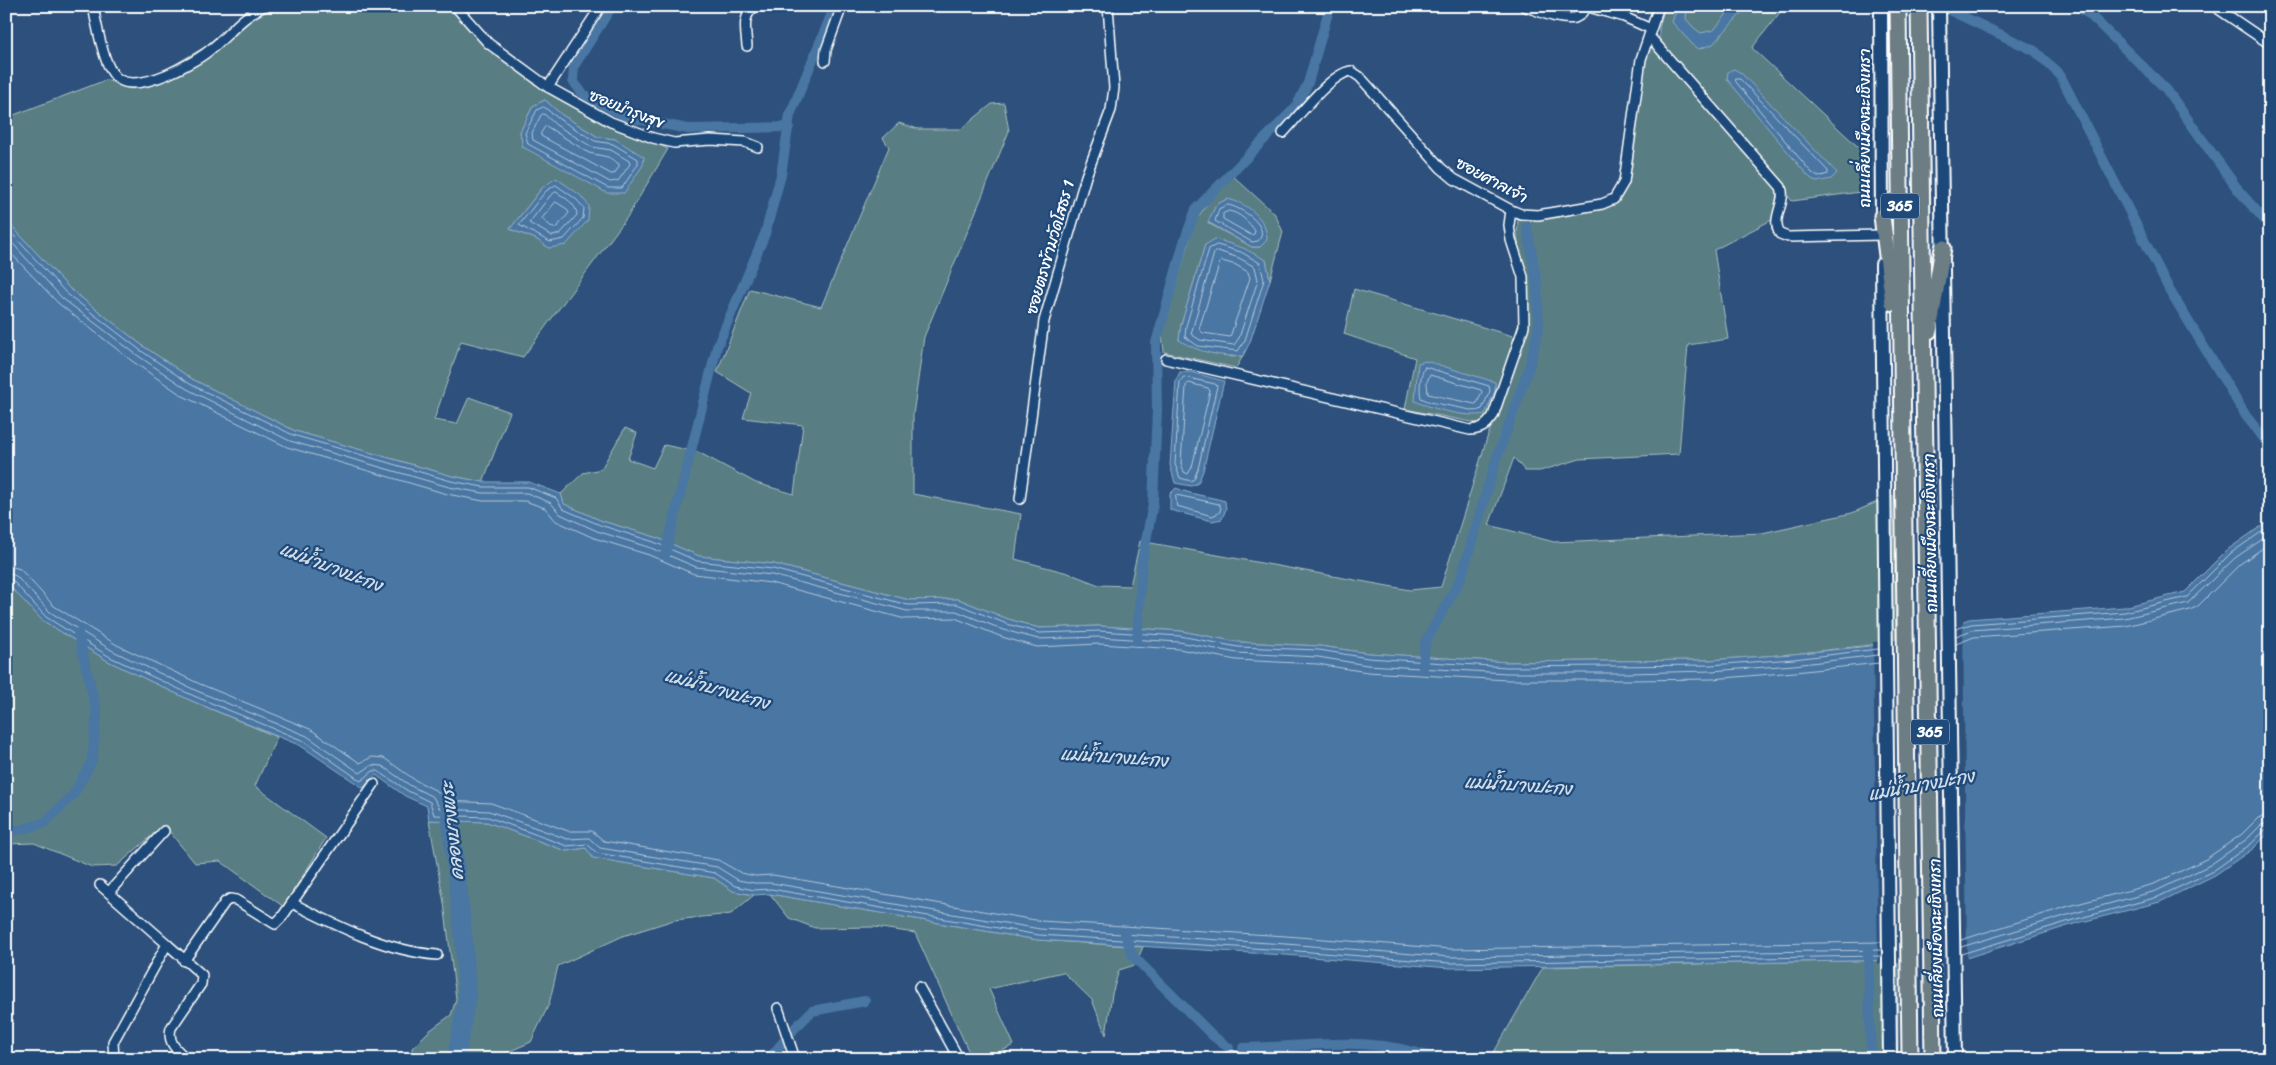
<svg xmlns="http://www.w3.org/2000/svg" width="2276" height="1065" viewBox="0 0 2276 1065" font-family="Sriracha,'Playpen Sans Thai',sans-serif">
  <style>
    .green { fill: #597e83; stroke: #acbec1; fill-rule: evenodd }
    .water { fill: #4876a3; stroke: #91adc8 }
    .pier { fill: #2d517c }
    .lines { fill: none; stroke-linecap: round; stroke-linejoin: round }
    .shore { stroke: #b6c8da; stroke-width: 1 }
    .canal { stroke: #4876a3; stroke-width: 10 }
    .river { stroke: #4876a3; stroke-width: 18 }
    .minor-casing { stroke: #fff; stroke-width: 12 }
    .secondary-casing { stroke: #fff; stroke-width: 16 }
    .trunk-casing { stroke: #fff; stroke-width: 19 }
    .minor { stroke: #1f4a7a; stroke-width: 9 }
    .secondary { stroke: #1f4a7a; stroke-width: 12 }
    .trunk { stroke: #6c7e84; stroke-width: 15 }
    .labels { text-anchor: middle; dominant-baseline: central; stroke-width: 4.5; stroke-linejoin: round; paint-order: stroke }
    .shield { fill: #1f4a7a; stroke: #bcc9d7; stroke-width: 1 }
    .shield-label { font-size: 15px; font-weight: bold; fill: #fff }
    .street-label { font-size: 16px; fill: #fff; stroke: #1f4a7a }
    .water-label { font-size: 18px; font-style: italic; fill: #d1dde8; stroke: #1f4a7a }
  </style>
  <rect width="100%" height="100%" fill="#2d517c"/>
  <filter id="ink" filterUnits="userSpaceOnUse"><feTurbulence type="fractalNoise" baseFrequency=".02" numOctaves="2"/><feDisplacementMap in="SourceGraphic" scale="10" xChannelSelector="R" yChannelSelector="G"/><feConvolveMatrix kernelMatrix="1 2 1 2 8 2 1 2 1" color-interpolation-filters="sRGB"/></filter>
  <g filter="url(#ink)">
    <!-- green -->
    <g class="green">
      <path d="M276,6H452L534,84L668,149L628,216L523,357L461,341L434,420L457,424L469,397L510,412L483,482L452,476L295,431L192,379L143,346L70,289L6,220V118L106,80L132,89ZM545,100L562,115L598,137L615,139L523,147L520,132L533,106ZM542,188L549,248L536,239L510,229Z"/>
      <polygon points="1665,6 1785,6 1752,48 1869,157 1868,191 1792,201 1659,39 1659,28"/>
      <polygon points="1652,45 1776,188 1783,214 1714,250 1728,339 1688,345 1679,454 1580,459 1540,471 1525,471 1514,458 1489,525 1554,542 1762,533 1852,513 1893,495 1896,642 1793,654 1710,660 1507,662 1368,653 1319,646 1238,642 1181,631 1099,626 1039,628 1008,619 958,599 909,600 774,564 699,556 655,537 602,521 564,504 561,494 583,473 601,469 625,428 637,433 628,459 653,468 664,445 698,452 756,483 794,494 803,425 743,418 751,393 717,372 750,289 821,307 889,147 883,138 899,123 918,129 961,129 992,104 1004,103 1009,131 924,337 913,415 913,494 1021,514 1015,559 1068,573 1099,585 1130,586 1140,541 1410,590 1441,587 1487,438 1529,325 1517,235 1518,219 1586,211 1620,199 1627,183 1647,52"/>
      <path d="M1233,176L1275,214L1283,232L1270,280L1266,260L1205,245L1181,325L1179,340L1232,357L1243,356L1236,368L1164,352L1162,334L1195,221L1215,193ZM1227,199L1260,247H1252L1208,223L1216,205Z"/>
      <polygon points="1354,289 1516,337 1491,412 1485,421 1477,423 1405,409 1415,358 1344,334"/>
      <polygon points="6,582 42,620 108,661 192,701 277,737 255,786 326,838 284,907 220,861 195,863 164,825 117,866 92,867 34,843 6,844"/>
      <polygon points="429,820 487,822 566,851 586,848 594,858 714,878 733,891 754,895 731,914 674,920 623,936 558,966 549,1004 531,1042 492,1059 412,1059 412,1048 429,1031 451,1015 456,999 444,903"/>
      <polygon points="770,894 1038,940 1143,947 1135,965 1119,970 1112,994 1106,1035 1092,1000 1063,972 989,989 1014,1045 985,1059 972,1059 915,933 874,927 815,928 789,918"/>
      <polygon points="1898,960 1898,1059 1490,1059 1543,967"/>
    </g>
    <!-- water -->
    <g class="water">
      <polygon points="1678,6 1687,6 1686,19 1694,28 1701,33 1714,30 1733,6 1748,6 1713,44 1699,49 1692,44 1672,22"/>
      <polygon points="1734,69 1741,73 1837,173 1831,179 1816,182 1808,176 1727,79 1728,72"/>
      <polygon points="545,100 562,115 598,137 615,139 644,157 643,165 624,193 607,193 523,147 520,132 533,106"/>
      <polygon points="556,178 580,195 589,206 588,220 566,245 549,248 536,239 510,229 542,188"/>
      <path d="M1227,199C1247,203 1267,218 1267,240L1260,247H1252L1208,222L1216,205Z"/>
      <polygon points="6,220 70,289 143,346 192,379 295,431 452,476 483,482 529,482 561,494 564,504 602,521 655,537 699,556 774,564 909,600 958,599 1008,619 1039,628 1099,626 1181,631 1238,642 1319,646 1368,653 1507,662 1710,660 1793,654 1910,642 1969,619 2124,607 2185,592 2227,550 2270,520 2270,832 2254,848 2215,875 2160,902 2074,924 1963,959 1450,968 1285,955 1038,940 770,894 754,895 733,891 714,878 593,858 586,848 566,851 487,822 429,820 427,806 405,796 376,775 363,788 301,746 192,701 108,661 42,620 6,582"/>
      <path d="M1215,239L1243,248L1266,260L1270,280L1250,342L1243,356C1220,357 1198,352 1179,340L1181,325L1205,245Z"/>
      <path d="M1426,361L1495,382V391L1485,414C1466,418 1433,409 1415,401L1418,363Z"/>
      <polygon points="1180,372 1190,372 1224,381 1203,471 1198,483 1191,486 1175,483 1170,465 1176,380"/>
      <path d="M1176,488C1192,495 1208,496 1225,501L1226,509L1222,519L1212,521L1170,510V494Z"/>
    </g>
    <!-- pier -->
    <polygon class="pier" points="1963,619 1967,960 1878,964 1873,642 1910,639"/>
    <g class="lines">
      <!-- shore -->
      <g class="shore">
        <polygon points="1736,79 1740,79 1828,171 1828,174 1818,177 1811,172 1736,82"/>
        <polygon points="544,107 559,119 595,141 613,144 638,159 638,164 622,188 608,188 528,144 525,133 537,110"/>
        <polygon points="544,114 556,125 592,147 611,150 629,161 630,164 618,181 610,182 533,140 532,133 541,115"/>
        <polygon points="546,126 589,153 608,157 619,164 619,167 614,174 611,174 541,136 541,133"/>
        <polygon points="556,185 576,199 584,208 583,218 564,239 550,242 519,225 545,192"/>
        <path d="M556,192C564,197 577,204 577,215L560,234L552,236L529,223L550,196Z"/>
        <polygon points="556,202 567,209 569,213 557,227 553,228 542,219"/>
        <path d="M1228,205C1241,207 1272,227 1258,241L1252,242L1215,221L1219,209Z"/>
        <path d="M1229,211C1240,213 1249,222 1255,231L1254,234L1251,235L1223,219V214Z"/>
        <polyline points="6,227 66,293 140,350 190,384 293,435 451,481 483,487 528,487 556,498 563,509 600,525 654,542 697,561 773,569 908,605 957,604 1007,624 1039,633 1099,631 1180,636 1238,647 1319,650 1368,658 1507,667 1711,665 1794,659 1878,649"/>
        <polyline points="6,236 62,298 137,355 187,389 290,441 449,487 483,493 527,493 551,503 560,514 597,531 651,548 696,567 772,575 907,611 956,611 1004,630 1038,639 1099,637 1179,642 1237,653 1318,657 1367,665 1507,673 1629,673 1711,671 1794,665 1878,655"/>
        <polygon points="1217,245 1241,252 1260,263 1264,280 1245,340 1238,351 1198,346 1185,337 1186,326 1209,249"/>
        <polyline points="6,248 58,303 132,361 183,396 287,447 447,494 483,501 525,501 545,508 556,521 594,538 649,555 694,574 771,583 905,619 955,618 1002,637 1037,647 1099,644 1179,649 1236,660 1317,664 1367,672 1507,680 1630,680 1712,679 1795,672 1879,663"/>
        <polygon points="1218,251 1239,258 1255,267 1258,280 1239,338 1234,345 1200,340 1191,334 1214,253"/>
        <polygon points="1222,261 1236,265 1248,272 1250,278 1230,337 1203,333 1199,329 1220,262"/>
        <path d="M1425,367L1489,386L1490,391L1482,409L1476,411L1430,402L1421,398C1419,389 1420,374 1425,367Z"/>
        <polygon points="1430,375 1481,390 1482,392 1477,403 1475,404 1428,394 1427,383"/>
        <polygon points="1184,377 1215,384 1217,386 1198,469 1194,479 1191,481 1180,478 1175,464 1180,382"/>
        <polygon points="1189,383 1208,388 1210,391 1192,467 1188,474 1184,472 1181,463 1186,386"/>
        <polygon points="1176,495 1219,504 1221,508 1219,513 1212,516 1177,506"/>
        <polyline points="6,565 20,569 54,606 117,645 200,684 310,729 360,763 372,757 384,758 415,780 437,791 445,801 491,803 568,831 592,831 604,841 718,860 741,873 755,876 773,875 1041,921 1286,936 1451,949 1881,942"/>
        <polyline points="6,572 16,576 50,612 113,651 197,691 307,736 360,773 372,765 382,766 411,786 433,797 440,809 489,811 567,839 589,838 600,848 717,867 738,880 754,883 772,883 1040,929 1286,944 1451,957 1881,950"/>
        <polyline points="6,579 12,580 46,617 110,657 194,696 304,741 361,781 373,771 378,771 408,791 430,802 434,815 488,817 567,846 587,844 597,853 715,873 735,886 754,890 771,889 1039,935 1285,950 1450,963 1881,956"/>
        <polyline points="1956,629 1971,624 2125,612 2187,597 2231,553 2270,526"/>
        <polyline points="1956,636 1972,630 2125,618 2188,603 2235,558 2270,534"/>
        <polyline points="1956,644 1974,637 2126,626 2190,610 2198,606 2240,564 2270,543"/>
        <polyline points="1961,940 2069,906 2154,884 2206,859 2242,834 2258,818 2270,815"/>
        <polyline points="1961,947 2071,914 2156,891 2210,865 2247,839 2261,825 2270,823"/>
        <polyline points="1961,954 2073,920 2158,897 2213,871 2251,844 2265,830 2270,829"/>
      </g>
      <!-- canal -->
      <g class="canal">
        <polyline points="612,6 574,66 573,81 583,94 627,117 688,129 789,127"/>
        <polyline points="2077,6 2090,15 2166,89 2239,191 2270,226"/>
        <polyline points="1945,8 2035,51 2060,75 2170,291 2246,416 2270,446"/>
        <polyline points="665,555 717,347 765,234 781,175 790,115 835,6"/>
        <polyline points="1137,641 1142,561 1153,504 1157,410 1156,343 1184,242 1196,209 1296,107 1308,83 1330,6"/>
        <polyline points="1423,669 1425,643 1461,578 1496,460 1529,368 1539,326 1537,283 1527,227"/>
        <polyline points="6,831 20,830 44,823 73,795 92,761 97,713 78,633"/>
        <polyline points="1125,933 1132,955 1213,1036 1229,1048"/>
        <polyline points="1868,950 1871,1059"/>
        <path d="M1243,1048C1308,1047 1373,1034 1435,1059"/>
        <polyline points="769,1059 794,1029 812,1011 865,1001"/>
      </g>
      <!-- river -->
      <polyline class="river" points="448,796 464,942 467,997 456,1059"/>
      <defs>
        <g id="minor">
          <path d="M93,6C96,22 103,61 112,72C114,75 117,79 120,80C141,92 195,63 211,49C231,33 240,18 264,6"/>
          <polyline points="455,6 488,43 548,87 601,6"/>
          <path d="M1524,6C1539,11 1559,21 1575,18C1581,16 1583,11 1586,6"/>
          <polyline points="1585,6 1624,17 1651,29"/>
          <polyline points="2214,6 2270,44"/>
          <path d="M1649,36L1781,187C1787,203 1770,218 1780,234L1788,237L1882,235"/>
          <path d="M747,46C746,31 741,15 756,6"/>
          <polyline points="825,61 826,50 842,6"/>
          <polyline points="548,87 611,122 653,138 674,143 710,140 745,142 758,147"/>
          <path d="M1283,133C1298,117 1330,74 1351,71L1360,77L1441,168L1454,179L1511,210L1521,214L1538,215L1602,204L1614,199L1624,182L1641,59L1659,6"/>
          <path d="M1166,359L1470,430C1482,429 1486,426 1493,416L1524,326L1523,277L1511,240L1509,225L1511,210"/>
          <polyline points="1020,499 1044,321 1086,176 1111,110 1114,88 1108,6"/>
          <polyline points="100,885 167,944 113,1042 114,1059"/>
          <polyline points="109,892 164,831"/>
          <path d="M292,903C337,926 386,951 437,955"/>
          <path d="M167,944L202,975L201,984L171,1028C167,1043 177,1050 187,1059"/>
          <polyline points="184,961 225,902 230,899 236,900 275,924 282,917 374,784"/>
          <polyline points="919,987 959,1059"/>
          <polyline points="778,1008 795,1059"/>
          <polyline points="1225,1059 1232,1056 1248,1059"/>
        </g>
        <g id="secondary">
          <polyline points="1881,6 1882,224"/>
          <polyline points="1939,6 1955,1059"/>
          <polyline points="1882,264 1890,1059"/>
        </g>
        <g id="trunk">
          <polyline points="1898,6 1910,1059"/>
          <polyline points="1919,6 1933,1059"/>
          <polyline points="1882,216 1893,303"/>
          <polyline points="1929,331 1943,248"/>
        </g>
      </defs>
      <!-- minor casing -->
      <use href="#minor" class="minor-casing"/>
      <!-- secondary casing -->
      <use href="#secondary" class="secondary-casing"/>
      <!-- trunk casing -->
      <use href="#trunk" class="trunk-casing"/>
      <!-- minor -->
      <use href="#minor" class="minor"/>
      <!-- secondary -->
      <use href="#secondary" class="secondary"/>
      <!-- trunk -->
      <use href="#trunk" class="trunk"/>
    </g>
  </g>
  <g class="labels">
    <!-- shield labels -->
    <g class="shield">
      <rect x="1881" y="193.5" width="38" height="25" rx="4"/>
      <rect x="1911" y="719.5" width="38" height="25" rx="4"/>
    </g>
    <g class="shield-label">
      <text x="1900" y="206">365</text>
      <text x="1930" y="732">365</text>
    </g>
    <!-- street labels -->
    <g class="street-label">
      <text transform="translate(627 109) rotate(22)">ซอยบำรุงสุข</text>
      <text transform="translate(1864 128) rotate(-90)">ถนนเลี่ยงเมืองฉะเชิงเทรา</text>
      <text transform="translate(1492 180) rotate(28)">ซอยศาลเจ้า</text>
      <text transform="translate(1050 247) rotate(-74)">ซอยตรงข้ามวัดโสธร 1</text>
      <text transform="translate(1930 533) rotate(-91)">ถนนเลี่ยงเมืองฉะเชิงเทรา</text>
      <text transform="translate(1936 938) rotate(-91)">ถนนเลี่ยงเมืองฉะเชิงเทรา</text>
    </g>
    <!-- water labels -->
    <g class="water-label">
      <text transform="translate(331 567) rotate(21)">แม่น้ำบางปะกง</text>
      <text transform="translate(717 689) rotate(16)">แม่น้ำบางปะกง</text>
      <text transform="translate(1114 757) rotate(4)">แม่น้ำบางปะกง</text>
      <text transform="translate(1518 785) rotate(4)">แม่น้ำบางปะกง</text>
      <text transform="translate(1921 785) rotate(-10)">แม่น้ำบางปะกง</text>
      <text transform="translate(452 831) rotate(-96)">คลองบางพระ</text>
    </g>
  </g>
  <!-- margin -->
  <rect width="2276" height="1065" fill="none" stroke="#1f4a7a" stroke-width="25"/>
  <rect x="12" y="12" width="2251" height="1040" fill="none" stroke="#fff" stroke-width="2" filter="url(#ink)"/>
</svg>
